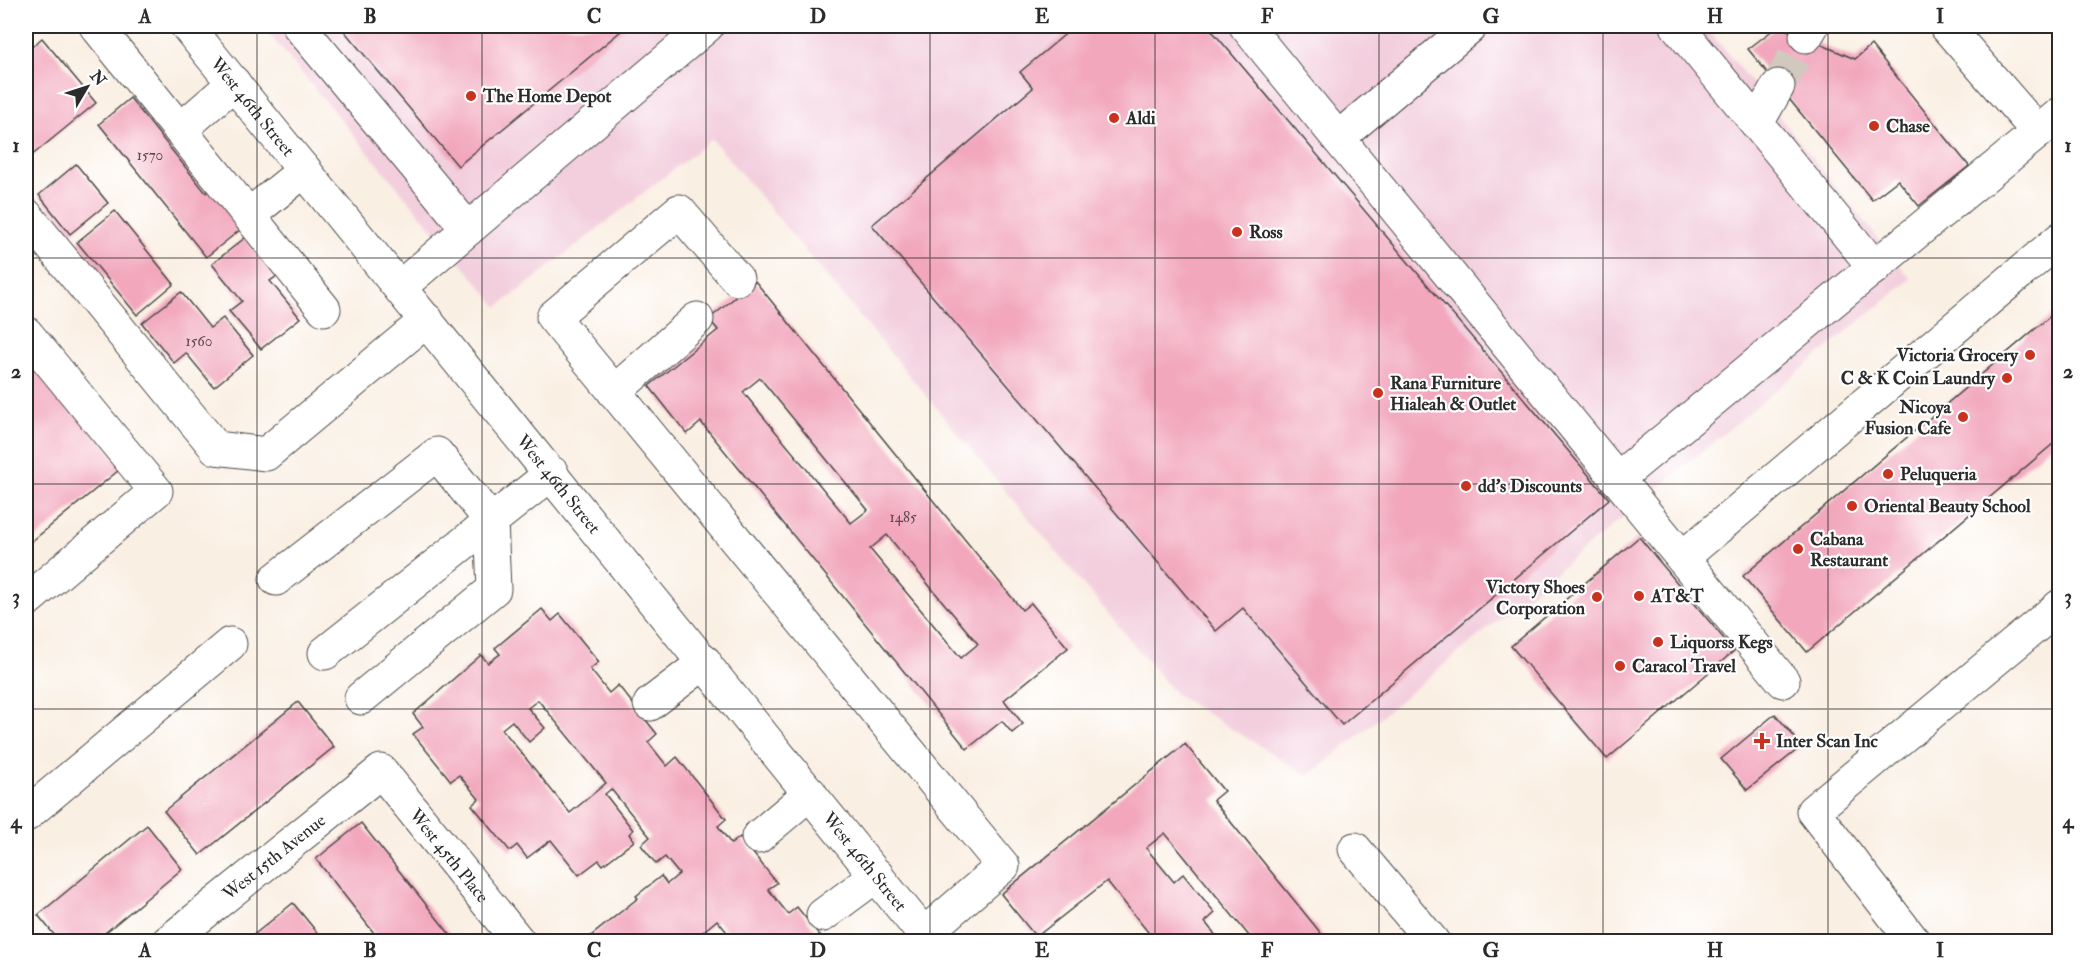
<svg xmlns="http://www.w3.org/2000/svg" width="2085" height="967" viewBox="0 0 2085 967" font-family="'IM FELL Double Pica',serif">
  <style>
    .built { fill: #f3cfde }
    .building { fill: #f2a7bd; fill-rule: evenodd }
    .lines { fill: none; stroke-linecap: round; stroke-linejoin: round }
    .minor-tunnel { stroke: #d1c8be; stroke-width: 33; stroke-dasharray: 33 16; stroke-linecap: butt }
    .minor-casing { stroke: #4a4847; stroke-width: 35 }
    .minor { stroke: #fff; stroke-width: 33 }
    .grid { fill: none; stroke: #2b2b2b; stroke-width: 1.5; stroke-opacity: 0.55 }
    .poi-dot { fill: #c8321e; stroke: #fff; stroke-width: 2 }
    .labels { text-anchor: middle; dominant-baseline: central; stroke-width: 4.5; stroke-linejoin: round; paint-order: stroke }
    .number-label { font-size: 15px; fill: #5d4a50 }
    .poi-label { font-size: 18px; font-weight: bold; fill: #2b2b2b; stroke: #fff; text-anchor: start }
    .street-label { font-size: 18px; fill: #2b2b2b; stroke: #fff }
    .neatline { fill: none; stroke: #2b2b2b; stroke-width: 2 }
    .grid-label { font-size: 20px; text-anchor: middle; font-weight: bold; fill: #2b2b2b }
  </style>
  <rect width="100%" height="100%" fill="#fff"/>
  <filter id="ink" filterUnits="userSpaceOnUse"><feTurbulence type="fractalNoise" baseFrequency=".0167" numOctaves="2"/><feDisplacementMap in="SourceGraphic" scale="12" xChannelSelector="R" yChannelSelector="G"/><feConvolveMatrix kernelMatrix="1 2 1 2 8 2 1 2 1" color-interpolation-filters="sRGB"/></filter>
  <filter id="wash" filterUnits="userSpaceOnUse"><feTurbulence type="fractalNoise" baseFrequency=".008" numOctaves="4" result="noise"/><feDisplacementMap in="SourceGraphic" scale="24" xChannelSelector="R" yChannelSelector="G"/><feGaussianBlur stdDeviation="1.35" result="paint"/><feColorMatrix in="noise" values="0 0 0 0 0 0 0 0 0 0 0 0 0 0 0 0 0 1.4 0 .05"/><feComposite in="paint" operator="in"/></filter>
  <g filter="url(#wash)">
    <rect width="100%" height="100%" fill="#faefe3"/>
    <!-- built -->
    <polygon class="built" points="262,26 1705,26 1911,279 1309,776 1175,694 712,139 498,307"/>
    <g id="blocks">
      <!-- building -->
      <g class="building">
        <polygon points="340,26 627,26 458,166"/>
        <polygon points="1075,26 1208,26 1609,499 1342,725 1243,608 1216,631 872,225 1033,88 1020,72"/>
        <polygon points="1778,26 1855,59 1871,45 1969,166 1919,206 1898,180 1872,200 1748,49"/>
        <polygon points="42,38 96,103 30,157 26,151 26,52"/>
        <polygon points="130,98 206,193 213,186 245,226 206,257 99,124"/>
        <polygon points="76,164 108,203 70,234 39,195"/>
        <polygon points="115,211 174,284 137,315 77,242"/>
        <polygon points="251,233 283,272 270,281 300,318 261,349 229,311 242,301 212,264"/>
        <path d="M755,281L1022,610L1031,603L1068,648L1004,700L1023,724L1012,733L1002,721L967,749L701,422L687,434L649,386L718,330L709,319ZM760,378L868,510L851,523L743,392ZM887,535L978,644L961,658L870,549Z"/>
        <polygon points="181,292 210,328 223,318 253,355 214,387 186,353 174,363 142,323"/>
        <polygon points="2060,308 2060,438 1807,652 1743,576"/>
        <polygon points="26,345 124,466 26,546"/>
        <polygon points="1639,537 1734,651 1607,759 1511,646"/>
        <path d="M542,609L552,621L560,614L599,662L590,669L609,693L618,685L657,734L648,742L667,766L677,757L726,819L718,826L731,844L740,837L777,883L768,889L788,914L797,907L825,942H735L717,920L691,942H595L591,936L638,898L636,896L661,876L667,884L679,874L665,857L656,864L641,845L650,837L611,789L605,794L633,830L629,834L634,841L603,865L599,860L579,875L551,840L527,858L517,845L510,851L472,805L479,799L459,775L451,781L413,734L423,727L413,714L481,655L488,663L500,654L495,648ZM538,700L606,783L570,813L502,729L512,721L529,742L545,728L528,708Z"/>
        <polygon points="298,702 334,747 200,855 164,811"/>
        <polygon points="1775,714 1802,746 1747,790 1721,759"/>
        <polygon points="1185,744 1224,791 1213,800 1328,942 1254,942 1165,833 1146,848 1174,882 1183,874 1215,913 1205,922 1221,942 1156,942 1107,881 1036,937 1001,894"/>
        <polygon points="361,823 456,942 381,942 316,859"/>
        <polygon points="147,825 182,869 94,942 60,942 38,915"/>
        <polygon points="293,903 325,942 245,942"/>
      </g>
    </g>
  </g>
  <g filter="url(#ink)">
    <use href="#blocks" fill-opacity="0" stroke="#4a4847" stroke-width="1.5"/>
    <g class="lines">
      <!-- minor-tunnel -->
      <polyline class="minor-tunnel" points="1778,86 1806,36"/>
      <defs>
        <g id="minor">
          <polyline points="96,26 180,130 234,83"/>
          <path id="s1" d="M187,26L930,942"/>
          <polyline points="299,26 468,229"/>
          <polyline points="1246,26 1783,681"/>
          <polyline points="1677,26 1875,268"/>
          <polyline points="1946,26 2038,132"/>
          <polyline points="1806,36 1812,26"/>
          <polyline points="1757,123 1778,86"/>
          <polyline points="180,130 324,309"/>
          <polyline points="1338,138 1471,26"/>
          <polyline points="26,215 216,448 266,454 427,320"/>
          <polyline points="249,215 305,170"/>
          <polyline points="737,279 679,211 553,317 1003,866 924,934"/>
          <polyline points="400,287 707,26"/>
          <polyline points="26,333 156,491 26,601"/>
          <polyline points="614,392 697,319"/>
          <polyline points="1617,479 2060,114"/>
          <polyline points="1682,558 2060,239"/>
          <polyline points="276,579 437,454 491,521 494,589 361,698"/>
          <polyline points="325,653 552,473"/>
          <polyline points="650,704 705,662"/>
          <polyline points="26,815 230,644"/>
          <polyline points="758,837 810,793"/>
          <polyline points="1355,849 1433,942"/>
          <polyline points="823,915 877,875"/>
          <path id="s2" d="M168,942L381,771L519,942"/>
          <polyline points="1914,942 1813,811 2060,606"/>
        </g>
      </defs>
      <!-- minor casing -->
      <use href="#minor" class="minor-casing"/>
      <!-- minor -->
      <use href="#minor" class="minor"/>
    </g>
  </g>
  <!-- grid -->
  <path class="grid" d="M257,26V942M482,26V942M706,26V942M930,26V942M1155,26V942M1379,26V942M1603,26V942M1828,26V942M26,258H2060M26,484H2060M26,709H2060"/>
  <!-- markers -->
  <g class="poi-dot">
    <circle cx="471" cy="96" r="6"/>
    <circle cx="1114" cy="118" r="6"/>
    <circle cx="1874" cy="126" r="6"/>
    <circle cx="1237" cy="232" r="6"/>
    <circle cx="2030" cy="355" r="6"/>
    <circle cx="2007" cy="378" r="6"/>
    <circle cx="1378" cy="393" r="6"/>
    <circle cx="1963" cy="417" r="6"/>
    <circle cx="1888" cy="474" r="6"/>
    <circle cx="1466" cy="486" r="6"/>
    <circle cx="1852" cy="506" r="6"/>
    <circle cx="1798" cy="549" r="6"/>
    <circle cx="1639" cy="596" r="6"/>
    <circle cx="1597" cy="597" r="6"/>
    <circle cx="1658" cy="642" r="6"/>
    <circle cx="1620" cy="666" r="6"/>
    <path d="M1759 732h6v6h6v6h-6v6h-6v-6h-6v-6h6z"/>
  </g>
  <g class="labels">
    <!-- number labels -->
    <g class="number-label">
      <text x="150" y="155">1570</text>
      <text x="199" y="341">1560</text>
      <text x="903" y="517">1485</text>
    </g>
    <!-- poi labels -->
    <g class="poi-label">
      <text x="483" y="96">The Home Depot</text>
      <text x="1126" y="118">Aldi</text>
      <text x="1886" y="126">Chase</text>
      <text x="1249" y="232">Ross</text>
      <text x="2018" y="355" text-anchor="end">Victoria Grocery</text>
      <text x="1995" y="378" text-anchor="end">C &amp; K Coin Laundry</text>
      <text x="1390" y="383">Rana Furniture<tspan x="1390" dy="21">Hialeah &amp; Outlet</tspan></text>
      <text x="1951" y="407" text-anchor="end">Nicoya<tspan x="1951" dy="21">Fusion Cafe</tspan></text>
      <text x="1900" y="474">Peluqueria</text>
      <text x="1478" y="486">dd's Discounts</text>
      <text x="1864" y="506">Oriental Beauty School</text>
      <text x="1810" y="539">Cabana<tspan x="1810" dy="21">Restaurant</tspan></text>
      <text x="1585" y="587" text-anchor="end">Victory Shoes<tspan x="1585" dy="21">Corporation</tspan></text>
      <text x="1651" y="596">AT&amp;T</text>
      <text x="1670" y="642">Liquorss Kegs</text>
      <text x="1632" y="666">Caracol Travel</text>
      <text x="1776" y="741">Inter Scan Inc</text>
    </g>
    <!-- street labels -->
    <g class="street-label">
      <text stroke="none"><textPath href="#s1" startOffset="104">West 46th Street</textPath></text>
      <text stroke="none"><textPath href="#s1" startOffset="590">West 46th Street</textPath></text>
      <text stroke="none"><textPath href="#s2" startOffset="136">West 15th Avenue</textPath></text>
      <text stroke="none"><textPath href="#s2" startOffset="382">West 45th Place</textPath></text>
      <text stroke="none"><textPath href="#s1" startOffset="1076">West 46th Street</textPath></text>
    </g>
  </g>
  <!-- margin -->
  <rect width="2085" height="967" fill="none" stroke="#fff" stroke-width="66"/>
  <!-- north arrow -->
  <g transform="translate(87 87) rotate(51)" stroke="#ffffff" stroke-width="4.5" paint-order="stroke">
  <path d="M0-4.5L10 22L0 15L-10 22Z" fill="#2b2b2b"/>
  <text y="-9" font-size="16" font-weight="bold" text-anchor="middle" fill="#2b2b2b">N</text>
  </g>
  <rect x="33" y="33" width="2019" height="901" class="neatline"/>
  <g class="grid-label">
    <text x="145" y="23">A</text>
    <text x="370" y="23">B</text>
    <text x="594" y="23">C</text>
    <text x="818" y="23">D</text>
    <text x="1042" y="23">E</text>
    <text x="1267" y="23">F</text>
    <text x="1491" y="23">G</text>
    <text x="1715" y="23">H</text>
    <text x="1940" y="23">I</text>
    <text x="16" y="152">1</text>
    <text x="2068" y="152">1</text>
    <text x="16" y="378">2</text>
    <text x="2068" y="378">2</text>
    <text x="16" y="603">3</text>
    <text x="2068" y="603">3</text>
    <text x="16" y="828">4</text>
    <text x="2068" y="828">4</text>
    <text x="145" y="957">A</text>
    <text x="370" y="957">B</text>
    <text x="594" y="957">C</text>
    <text x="818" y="957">D</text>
    <text x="1042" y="957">E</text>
    <text x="1267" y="957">F</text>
    <text x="1491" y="957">G</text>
    <text x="1715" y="957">H</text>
    <text x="1940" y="957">I</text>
  </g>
</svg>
